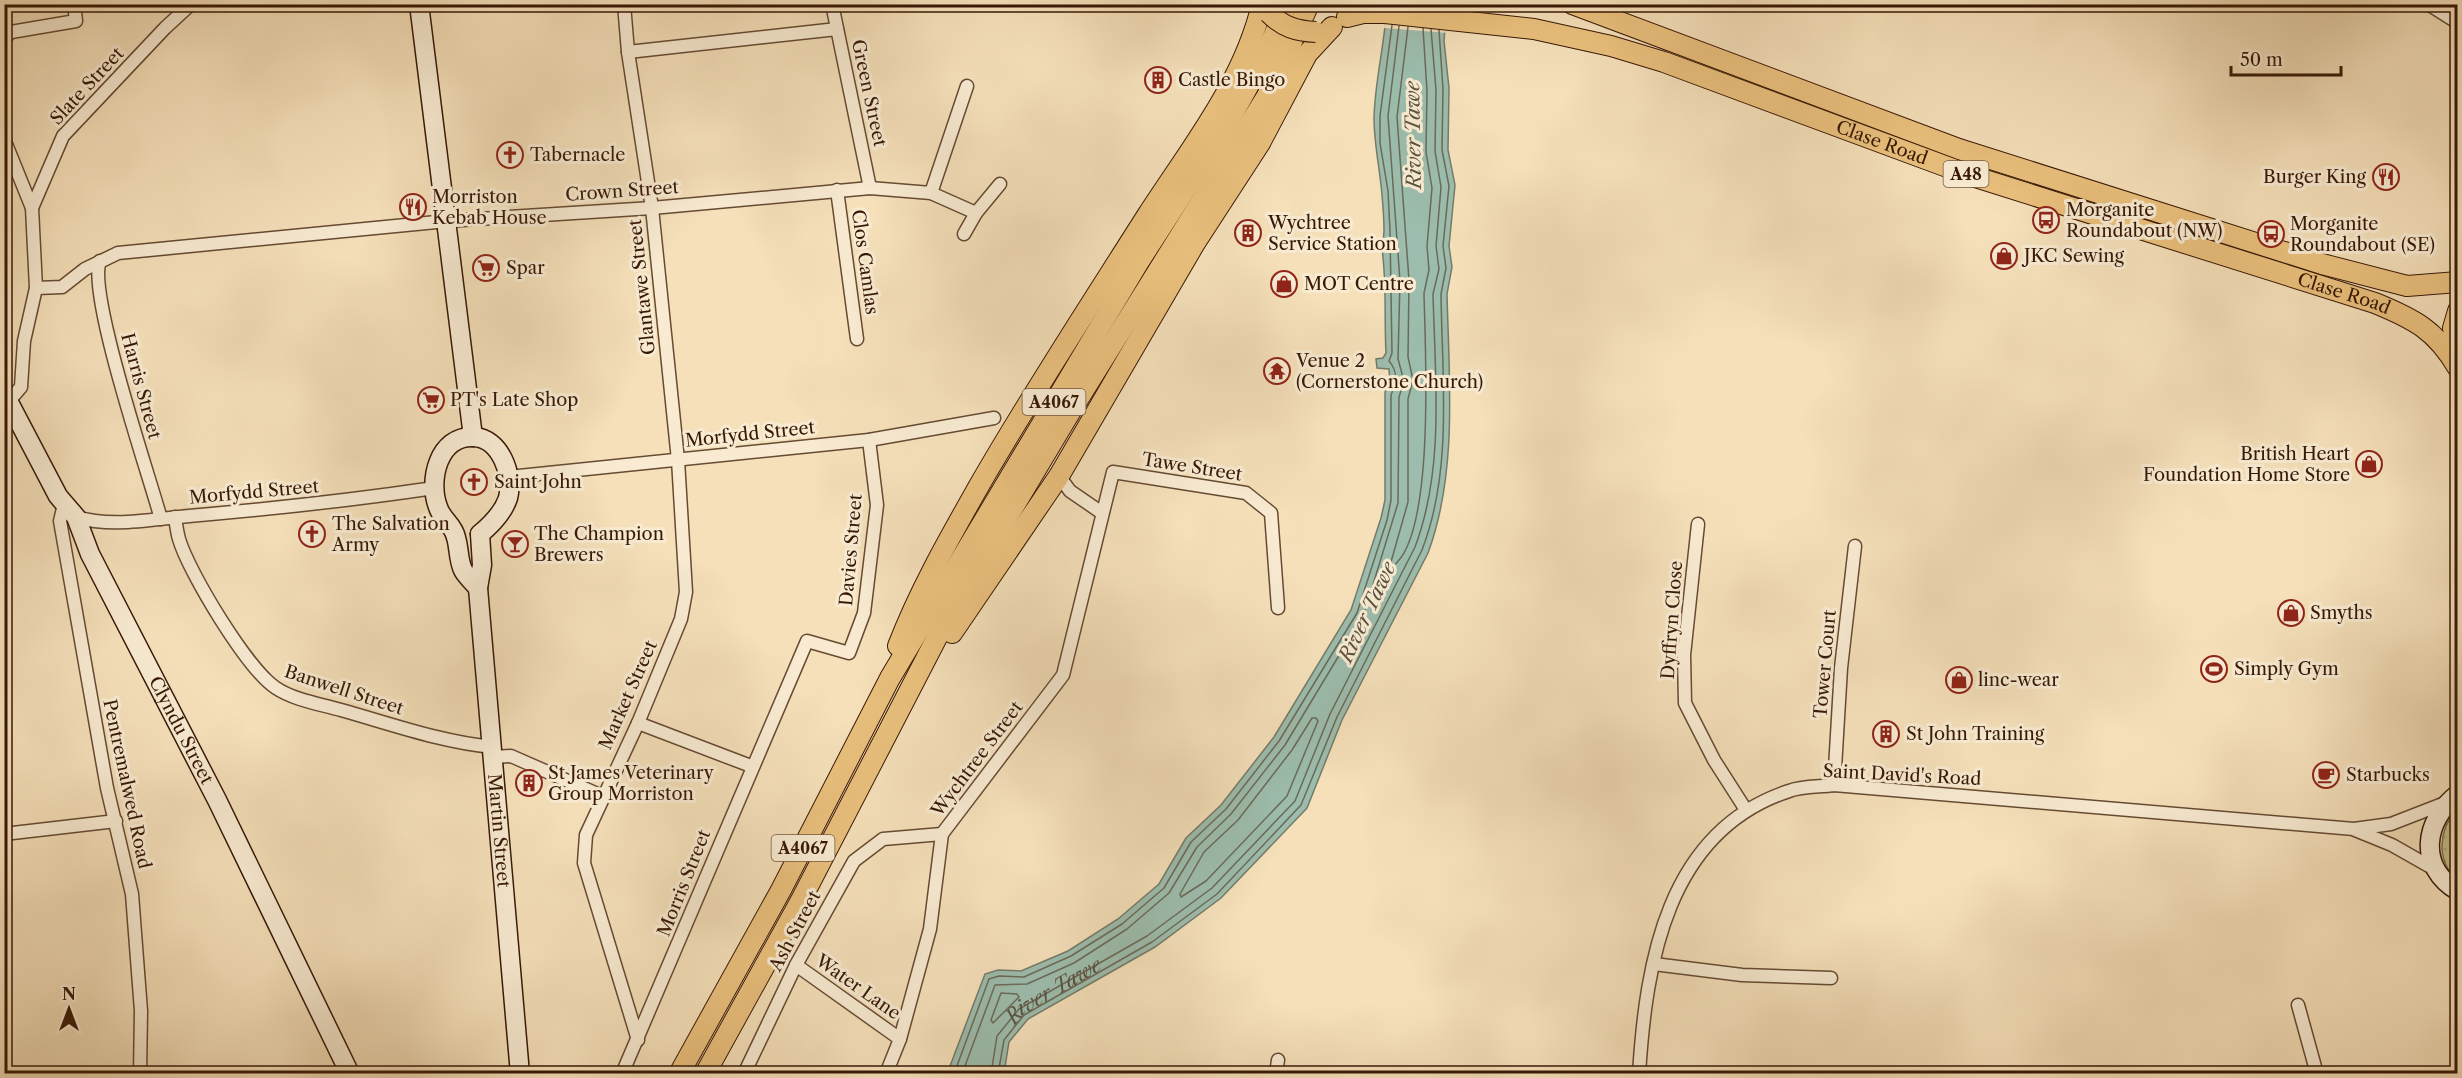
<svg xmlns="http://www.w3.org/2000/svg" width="2462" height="1078" viewBox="0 0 2462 1078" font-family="'Libre Caslon Text',serif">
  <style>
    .grass { fill: url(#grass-dots); stroke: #7d6c48; stroke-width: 1.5 }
    .water { fill: #9cbdad; stroke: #747b6a; stroke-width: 1.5 }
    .pier { fill: #f5e0ba }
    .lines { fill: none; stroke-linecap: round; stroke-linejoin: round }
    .shore { stroke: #6a6a59; stroke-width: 1.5 }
    .street-casing { stroke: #664a32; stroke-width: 15 }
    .secondary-casing { stroke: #371805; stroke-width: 21 }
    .primary-casing { stroke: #371805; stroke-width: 22 }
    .street { stroke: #f8ebd2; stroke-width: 12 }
    .secondary { stroke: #f8ebd2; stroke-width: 18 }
    .primary { stroke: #eac07d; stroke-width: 20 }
    .primary-bridge-casing { stroke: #371805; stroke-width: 22; stroke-linecap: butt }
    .primary-bridge { stroke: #eac07d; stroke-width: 20 }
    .labels { text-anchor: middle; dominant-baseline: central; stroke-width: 6; stroke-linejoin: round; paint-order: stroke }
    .shield { fill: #f8ebd2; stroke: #715742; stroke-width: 1.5 }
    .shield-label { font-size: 16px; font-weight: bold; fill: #371805 }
    .poi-label { font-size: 18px; fill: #371805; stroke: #f8ebd2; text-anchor: start }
    .street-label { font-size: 18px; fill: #371805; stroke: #f8ebd2 }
    .water-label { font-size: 20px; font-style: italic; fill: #5a5240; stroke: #f8ebd2 }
  </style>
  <defs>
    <pattern id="grass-dots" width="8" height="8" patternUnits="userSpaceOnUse" patternTransform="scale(1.5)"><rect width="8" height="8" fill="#c3c08b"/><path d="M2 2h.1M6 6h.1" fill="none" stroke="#a8a476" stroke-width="1.8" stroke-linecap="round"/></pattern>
  </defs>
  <rect width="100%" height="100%" fill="#f5e0ba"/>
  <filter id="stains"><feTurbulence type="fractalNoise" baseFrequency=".00333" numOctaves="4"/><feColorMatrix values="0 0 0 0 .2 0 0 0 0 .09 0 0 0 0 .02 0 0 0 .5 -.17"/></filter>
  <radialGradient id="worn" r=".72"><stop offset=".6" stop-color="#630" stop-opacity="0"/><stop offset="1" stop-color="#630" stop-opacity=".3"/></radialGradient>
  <!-- grass -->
  <path class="grass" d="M2457,808V880C2435,859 2439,830 2457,808Z"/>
  <!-- water -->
  <path class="water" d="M1387,5H1447L1444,41L1449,88L1448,150L1455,185L1449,246L1452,267L1447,294C1449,378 1458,472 1428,553L1342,720L1307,808L1221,898L1155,947L1028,1019L1009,1042L1004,1073L947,1074L985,974L998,970L1021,971L1068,951L1118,919L1159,884L1186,838L1221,805L1274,737L1351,610L1381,518L1385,500V392L1390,382L1389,369L1377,368L1376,359L1383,358L1386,353C1384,317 1387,284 1382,249C1382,243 1384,237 1384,231C1384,219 1383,206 1382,195C1380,169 1374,144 1374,118C1375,79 1385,43 1387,5Z"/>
  <!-- pier -->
  <polygon class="pier" points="1386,5 1450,8 1448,33 1384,28"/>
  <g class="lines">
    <!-- shore -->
    <g class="shore">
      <path d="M1408,27L1397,117L1409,280L1408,357L1413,380L1408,399V502L1391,562L1393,566C1436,535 1425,345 1424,293L1429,270L1427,246L1432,188L1426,152L1427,91L1423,28"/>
      <polygon points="1312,718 1316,718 1318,721 1287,796 1206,881 1181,897 1180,894 1204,852 1238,820 1292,750"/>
      <polygon points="1001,993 1017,994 1019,997 993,1023 991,1020"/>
      <path d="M954,1074L989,979L999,976L1024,977L1071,956L1122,924L1164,888L1191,842L1226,809L1279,741L1357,613L1387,520L1391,500V395C1397,382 1398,371 1389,361L1392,353L1390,231L1388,191L1380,143V116L1392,25"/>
      <polyline points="962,1074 995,985 1027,984 1074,963 1127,929 1169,893 1197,847 1231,814 1285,745 1364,614 1398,503 1399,397 1404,381 1398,359 1400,281 1388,116 1399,26"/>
      <path id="s1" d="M991,1074L997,1036L1019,1009L1147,936L1212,888L1295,801L1330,714L1415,547C1445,468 1435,376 1433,294L1439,269L1436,246L1441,187L1435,151L1436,90L1431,29"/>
      <path d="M998,1074L1004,1040L1024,1015L1152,942L1217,894L1301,805L1337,717L1422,550C1453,470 1442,377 1441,294L1446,268L1443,246L1449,186L1442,150L1443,89L1439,30"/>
    </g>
    <defs>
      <g id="street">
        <polyline points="624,4 628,52 652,208 678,460 686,592 681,619 638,723 586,835 584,863 638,1040"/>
        <polyline points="832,4 870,188"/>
        <polyline points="2428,4 2458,23"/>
        <polyline points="2457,4 2458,14"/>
        <polyline points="4,39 11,32 76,21 74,4"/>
        <polyline points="628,52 837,29"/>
        <polyline points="4,139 32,208 36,288 24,341 21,387 9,401"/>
        <polyline points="837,190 857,339"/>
        <polyline points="931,193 967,86"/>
        <polyline points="32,208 63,136 165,28 191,4"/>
        <polyline points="964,234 976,213 1000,184"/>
        <path d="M100,261C87,293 149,475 161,519"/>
        <polyline points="36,288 62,287 85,269 118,253 447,221 652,208 870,188 931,193 976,213"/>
        <polyline points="1059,476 1070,491 1102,513"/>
        <polyline points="509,477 869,440 994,418"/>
        <polyline points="64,504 60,521 107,788 132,894 141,1011 140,1074"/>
        <path d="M76,517C112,528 152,519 189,516C271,509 353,500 434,488"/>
        <path d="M175,517C176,524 177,532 179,539C189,573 248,670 276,688C294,700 320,704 341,710C391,724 441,742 493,747"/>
        <polyline points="1698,524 1684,655 1685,703 1714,760 1746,810"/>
        <polyline points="638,723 751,766"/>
        <polyline points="493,757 511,756 602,796"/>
        <polyline points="1834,785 1841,668 1855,546"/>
        <polyline points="2355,830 2392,845 2436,870"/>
        <polyline points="4,834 116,821"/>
        <polyline points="1654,964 1742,975 1831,978"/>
        <polyline points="796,965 900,1039"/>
        <polyline points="2298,1005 2317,1074"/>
        <polyline points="622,1074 807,641 849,653 864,613 877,505 869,440"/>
        <polyline points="744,1074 796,965 854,861 883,839 942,834"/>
        <polyline points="886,1074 900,1039 930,929 942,834 1063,675 1113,472 1246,493 1271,513 1278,608"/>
        <polyline points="1276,1074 1278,1060"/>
        <path d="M1639,1074C1646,962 1667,831 1789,791C1802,786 1820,787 1834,785L2354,829L2391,824L2445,803"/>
      </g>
      <g id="secondary">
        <polyline points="419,4 473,437"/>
        <path id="s2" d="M4,393L58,496L76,517L90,554L217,800L350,1074"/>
        <path id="s3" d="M480,534L482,565L478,588L520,1074"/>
        <path d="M478,588C473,582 466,576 463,570C457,558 460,541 453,530C448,521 441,517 438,507C428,481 438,435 474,437C500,438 514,475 508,498C503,513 492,524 480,534"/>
        <path d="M2458,794C2424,820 2417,867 2458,891"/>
      </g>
      <g id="primary">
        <polyline points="1572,4 1959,149 2322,264 2407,286 2458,282"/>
        <path id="s4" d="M1347,17L1363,13H1385L1534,29L1611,46L1664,62L1969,175L2375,303C2414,319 2436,330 2458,368"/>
        <polyline points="2457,360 2453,328 2458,311"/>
        <polyline points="952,633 1059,476 1195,243 1260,143 1307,54 1332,27"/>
        <path d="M898,646C920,589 950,537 980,484C1033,392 1091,304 1148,214C1190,149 1244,82 1262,4"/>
        <polyline points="679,1074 781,890 890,678 1138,263 1224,130 1266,54 1287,4"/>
        <polyline points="705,1074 801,900 946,620 1072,409 1267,96 1309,4"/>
      </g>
    </defs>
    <!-- street casing -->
    <use href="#street" class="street-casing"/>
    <!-- secondary casing -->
    <use href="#secondary" class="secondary-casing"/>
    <!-- primary casing -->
    <use href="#primary" class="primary-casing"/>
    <!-- street -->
    <use href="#street" class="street"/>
    <!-- secondary -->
    <use href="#secondary" class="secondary"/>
    <!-- primary -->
    <use href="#primary" class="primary"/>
    <defs>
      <path id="primary-bridge" d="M1269,13C1283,27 1296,31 1316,32"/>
    </defs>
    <!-- primary-bridge casing -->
    <use href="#primary-bridge" class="primary-bridge-casing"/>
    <!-- primary-bridge -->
    <use href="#primary-bridge" class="primary-bridge"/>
  </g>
  <!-- icons -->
  <defs>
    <symbol id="building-ring" viewBox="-11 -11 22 22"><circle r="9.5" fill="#f8ebd2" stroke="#8f2418" stroke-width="1.5"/><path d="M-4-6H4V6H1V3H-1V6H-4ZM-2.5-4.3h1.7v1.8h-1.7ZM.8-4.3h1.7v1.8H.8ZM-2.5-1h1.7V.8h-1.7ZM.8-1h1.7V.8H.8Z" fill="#8f2418"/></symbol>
    <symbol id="church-ring" viewBox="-11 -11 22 22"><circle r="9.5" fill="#f8ebd2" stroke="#8f2418" stroke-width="1.5"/><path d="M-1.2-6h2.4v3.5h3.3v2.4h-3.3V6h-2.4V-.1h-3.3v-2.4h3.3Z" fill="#8f2418"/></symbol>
    <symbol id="restaurant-ring" viewBox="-11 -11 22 22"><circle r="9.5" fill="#f8ebd2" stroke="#8f2418" stroke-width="1.5"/><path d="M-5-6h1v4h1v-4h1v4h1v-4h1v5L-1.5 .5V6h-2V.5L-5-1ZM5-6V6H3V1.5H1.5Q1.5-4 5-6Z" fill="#8f2418"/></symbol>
    <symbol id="bus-ring" viewBox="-11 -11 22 22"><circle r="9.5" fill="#f8ebd2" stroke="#8f2418" stroke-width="1.5"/><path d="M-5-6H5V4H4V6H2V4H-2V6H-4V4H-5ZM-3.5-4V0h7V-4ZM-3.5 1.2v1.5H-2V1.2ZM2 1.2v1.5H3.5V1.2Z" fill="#8f2418"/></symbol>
    <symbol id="shop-ring" viewBox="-11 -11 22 22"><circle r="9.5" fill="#f8ebd2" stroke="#8f2418" stroke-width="1.5"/><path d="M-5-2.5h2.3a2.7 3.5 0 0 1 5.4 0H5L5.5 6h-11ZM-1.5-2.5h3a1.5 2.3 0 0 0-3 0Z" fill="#8f2418"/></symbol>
    <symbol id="supermarket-ring" viewBox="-11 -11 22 22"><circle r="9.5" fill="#f8ebd2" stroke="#8f2418" stroke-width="1.5"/><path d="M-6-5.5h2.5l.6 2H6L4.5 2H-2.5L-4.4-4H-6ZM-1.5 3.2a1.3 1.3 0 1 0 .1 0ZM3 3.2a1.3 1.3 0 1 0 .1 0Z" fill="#8f2418"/></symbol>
    <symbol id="temple-ring" viewBox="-11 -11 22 22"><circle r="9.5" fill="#f8ebd2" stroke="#8f2418" stroke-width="1.5"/><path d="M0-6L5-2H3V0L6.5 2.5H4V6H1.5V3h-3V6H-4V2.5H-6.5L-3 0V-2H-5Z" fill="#8f2418"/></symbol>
    <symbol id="bar-ring" viewBox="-11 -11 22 22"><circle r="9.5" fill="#f8ebd2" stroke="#8f2418" stroke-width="1.5"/><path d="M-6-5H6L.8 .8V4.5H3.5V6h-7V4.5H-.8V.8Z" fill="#8f2418"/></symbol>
    <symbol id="stadium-ring" viewBox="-11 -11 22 22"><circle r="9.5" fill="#f8ebd2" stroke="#8f2418" stroke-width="1.5"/><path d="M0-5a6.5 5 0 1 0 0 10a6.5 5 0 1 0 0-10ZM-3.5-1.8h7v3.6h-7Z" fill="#8f2418"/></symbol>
    <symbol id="cafe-ring" viewBox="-11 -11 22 22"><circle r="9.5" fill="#f8ebd2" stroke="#8f2418" stroke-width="1.5"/><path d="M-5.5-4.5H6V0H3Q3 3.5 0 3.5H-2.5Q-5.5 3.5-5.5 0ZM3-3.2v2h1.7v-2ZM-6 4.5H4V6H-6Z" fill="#8f2418"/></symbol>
  </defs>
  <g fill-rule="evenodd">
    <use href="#building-ring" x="1143" y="65" width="30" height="30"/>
    <use href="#church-ring" x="495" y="140" width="30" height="30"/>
    <use href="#restaurant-ring" x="2371" y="162" width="30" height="30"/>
    <use href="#restaurant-ring" x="398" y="192" width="30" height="30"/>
    <use href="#bus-ring" x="2031" y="205" width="30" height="30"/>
    <use href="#building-ring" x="1233" y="218" width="30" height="30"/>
    <use href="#bus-ring" x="2256" y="219" width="30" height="30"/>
    <use href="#shop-ring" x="1989" y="241" width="30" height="30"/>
    <use href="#supermarket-ring" x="471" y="253" width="30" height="30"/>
    <use href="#shop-ring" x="1269" y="269" width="30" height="30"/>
    <use href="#temple-ring" x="1262" y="356" width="30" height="30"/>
    <use href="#supermarket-ring" x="416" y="385" width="30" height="30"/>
    <use href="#shop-ring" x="2354" y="449" width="30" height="30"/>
    <use href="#church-ring" x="459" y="467" width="30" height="30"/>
    <use href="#church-ring" x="297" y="519" width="30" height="30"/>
    <use href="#bar-ring" x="500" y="529" width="30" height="30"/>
    <use href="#shop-ring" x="2276" y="598" width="30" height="30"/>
    <use href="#stadium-ring" x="2199" y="654" width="30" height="30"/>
    <use href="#shop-ring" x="1944" y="665" width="30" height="30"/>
    <use href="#building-ring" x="1871" y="719" width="30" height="30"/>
    <use href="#cafe-ring" x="2311" y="760" width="30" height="30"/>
    <use href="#building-ring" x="514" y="768" width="30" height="30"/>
  </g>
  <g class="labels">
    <!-- shield labels -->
    <g class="shield">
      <rect x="1943.5" y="161" width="45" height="26" rx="4.5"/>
      <rect x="1022.5" y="389" width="63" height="26" rx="4.5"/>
      <rect x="771.5" y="835" width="63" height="26" rx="4.5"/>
    </g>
    <g class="shield-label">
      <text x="1966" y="174">A48</text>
      <text x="1054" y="402">A4067</text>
      <text x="803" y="848">A4067</text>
    </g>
    <!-- poi labels -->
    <g class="poi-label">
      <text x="1178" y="80">Castle Bingo</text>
      <text x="530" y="155">Tabernacle</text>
      <text x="2366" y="177" text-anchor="end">Burger King</text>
      <text x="432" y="197">Morriston<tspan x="432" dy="21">Kebab House</tspan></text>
      <text x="2066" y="210">Morganite<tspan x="2066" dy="21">Roundabout (NW)</tspan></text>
      <text x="1268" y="223">Wychtree<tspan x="1268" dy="21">Service Station</tspan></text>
      <text x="2290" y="224">Morganite<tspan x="2290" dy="21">Roundabout (SE)</tspan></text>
      <text x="2024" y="256">JKC Sewing</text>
      <text x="506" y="268">Spar</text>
      <text x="1304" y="284">MOT Centre</text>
      <text x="1296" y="361">Venue 2<tspan x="1296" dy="21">(Cornerstone Church)</tspan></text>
      <text x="450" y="400">PT's Late Shop</text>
      <text x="2350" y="454" text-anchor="end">British Heart<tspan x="2350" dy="21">Foundation Home Store</tspan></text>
      <text x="494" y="482">Saint John</text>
      <text x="332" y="524">The Salvation<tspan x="332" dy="21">Army</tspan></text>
      <text x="534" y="534">The Champion<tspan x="534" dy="21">Brewers</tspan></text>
      <text x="2310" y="613">Smyths</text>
      <text x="2234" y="669">Simply Gym</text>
      <text x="1978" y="680">linc-wear</text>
      <text x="1906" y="734">St John Training</text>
      <text x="548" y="773">St James Veterinary<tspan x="548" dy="21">Group Morriston</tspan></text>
      <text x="2346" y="775">Starbucks</text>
    </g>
    <!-- street labels -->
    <g class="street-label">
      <text transform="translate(87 86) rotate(-47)">Slate Street</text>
      <text transform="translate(869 93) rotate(78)">Green Street</text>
      <text stroke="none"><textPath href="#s4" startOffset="555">Clase Road</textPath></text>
      <text transform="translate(622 191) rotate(-4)">Crown Street</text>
      <text transform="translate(865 262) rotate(82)">Clos Camlas</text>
      <text transform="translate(642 287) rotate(-96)">Glantawe Street</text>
      <text stroke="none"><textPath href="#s4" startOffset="1041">Clase Road</textPath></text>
      <text transform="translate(141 386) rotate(75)">Harris Street</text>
      <text transform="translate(750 434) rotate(-6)">Morfydd Street</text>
      <text transform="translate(1192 467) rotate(9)">Tawe Street</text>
      <text transform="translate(254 492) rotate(-5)">Morfydd Street</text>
      <text transform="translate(851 550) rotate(-85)">Davies Street</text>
      <text transform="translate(1672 620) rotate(-86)">Dyffryn Close</text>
      <text transform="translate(1825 664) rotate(-85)">Tower Court</text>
      <text transform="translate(344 690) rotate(18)">Banwell Street</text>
      <text transform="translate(628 695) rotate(-66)">Market Street</text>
      <text stroke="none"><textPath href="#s2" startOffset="382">Clyndu Street</textPath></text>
      <text transform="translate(977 759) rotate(-53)">Wychtree Street</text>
      <text transform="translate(1902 775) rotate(3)">Saint David's Road</text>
      <text transform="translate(127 784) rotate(78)">Pentremalwed Road</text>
      <text stroke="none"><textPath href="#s3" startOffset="298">Martin Street</textPath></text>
      <text transform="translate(684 883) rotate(-68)">Morris Street</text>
      <text transform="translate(795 931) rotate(-62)">Ash Street</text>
      <text transform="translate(858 987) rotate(35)">Water Lane</text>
    </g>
    <!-- water labels -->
    <g class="water-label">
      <text transform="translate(1413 135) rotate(-91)">River Tawe</text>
      <text transform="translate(1367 612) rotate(-65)">River Tawe</text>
      <text stroke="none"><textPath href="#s1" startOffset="112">River Tawe</textPath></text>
    </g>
  </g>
  <!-- margin -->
  <rect width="2462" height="1078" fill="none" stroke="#f5e0ba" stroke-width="24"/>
  <rect x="6" y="6" width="2450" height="1066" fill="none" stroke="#371805" stroke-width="3"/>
  <rect x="12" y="12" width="2438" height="1054" fill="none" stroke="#371805" stroke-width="1.5"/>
  <!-- north arrow -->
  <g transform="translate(69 1009)" stroke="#f8ebd2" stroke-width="4.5" paint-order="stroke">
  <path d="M0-4.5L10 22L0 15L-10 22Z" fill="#371805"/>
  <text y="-9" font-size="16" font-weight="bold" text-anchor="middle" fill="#371805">N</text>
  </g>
  <!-- scale -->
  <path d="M2231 66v9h110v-9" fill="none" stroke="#371805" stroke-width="3"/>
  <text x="2240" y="66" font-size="18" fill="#371805" stroke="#f8ebd2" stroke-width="4.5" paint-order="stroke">50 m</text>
  <rect width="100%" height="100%" filter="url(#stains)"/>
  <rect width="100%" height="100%" fill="url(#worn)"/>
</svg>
